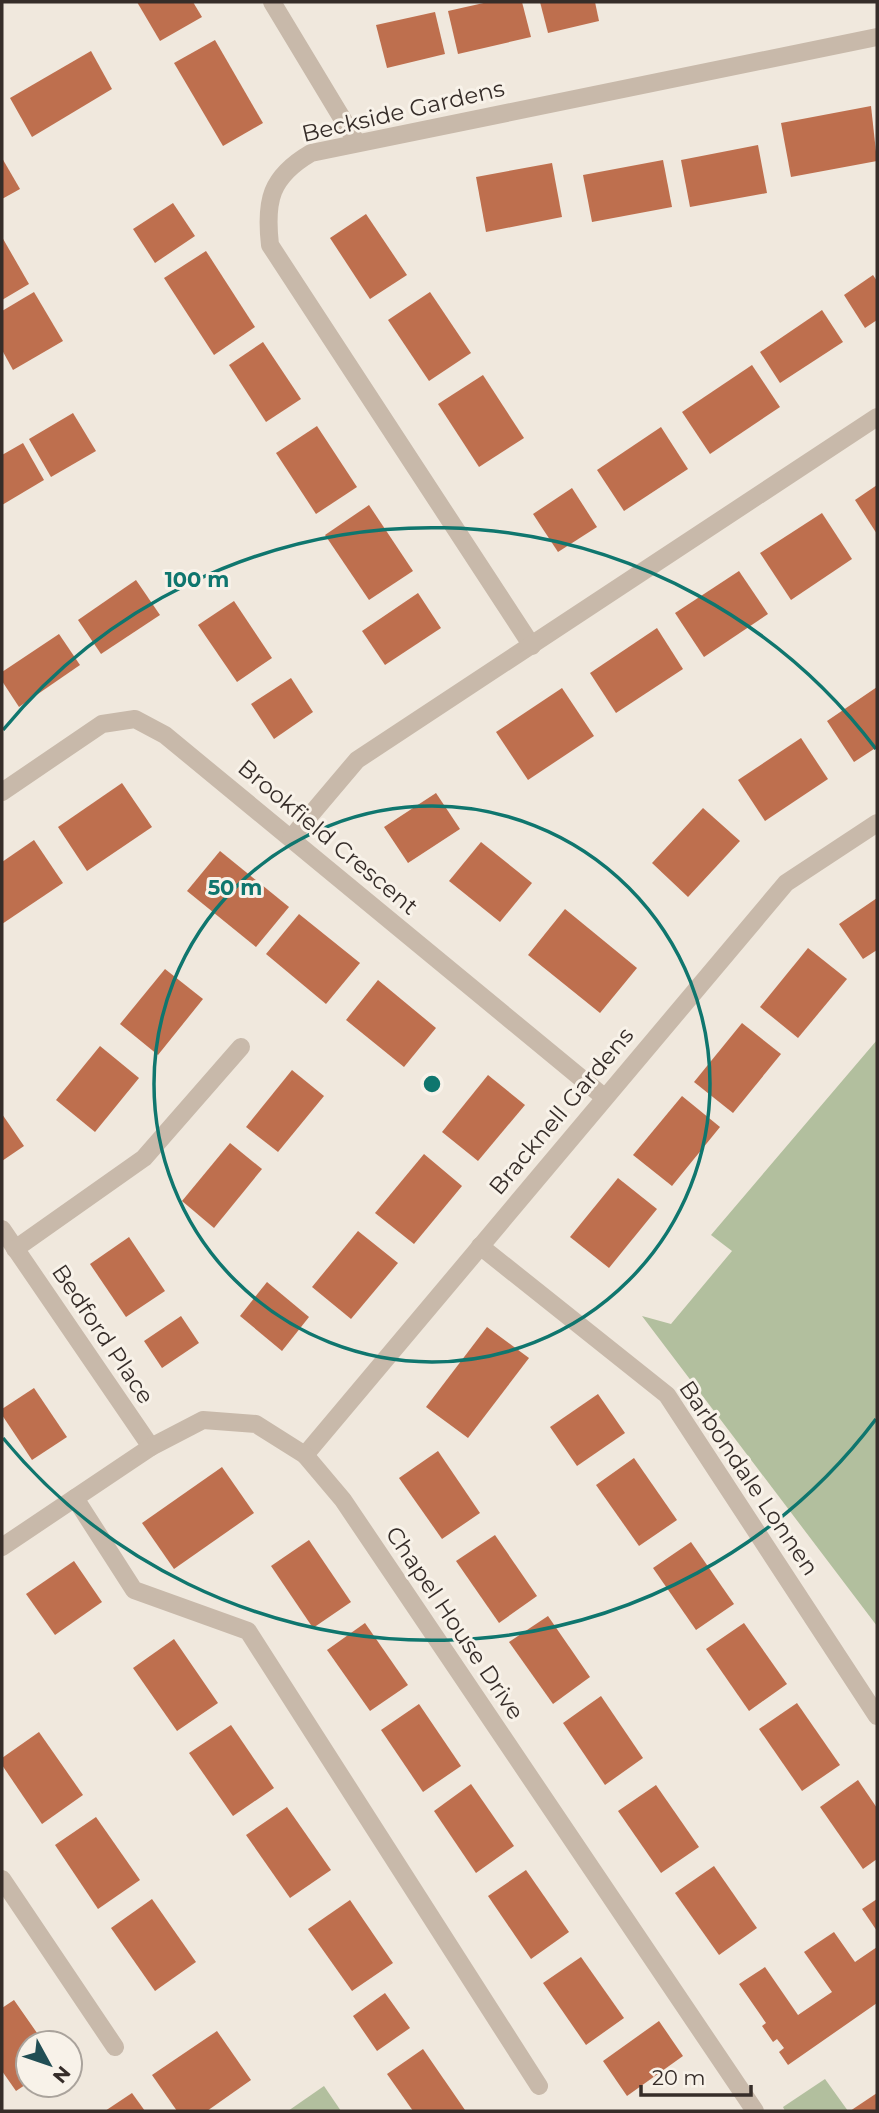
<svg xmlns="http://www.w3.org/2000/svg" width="879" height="2113" viewBox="0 0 879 2113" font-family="Montserrat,sans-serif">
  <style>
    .green { fill: #b2bf9e }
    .building { fill: #be6f4e }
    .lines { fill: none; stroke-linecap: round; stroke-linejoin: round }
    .minor { stroke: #c8b9aa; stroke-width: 18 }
    .ring { fill: none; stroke: #0f766e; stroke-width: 3.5 }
    .labels { text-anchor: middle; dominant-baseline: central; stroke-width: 6; stroke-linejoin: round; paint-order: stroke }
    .street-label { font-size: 23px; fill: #362d29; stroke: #f8f2e9 }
    .centre { fill: #0f766e; stroke: #f8f2e9; stroke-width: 3.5 }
    .ring-label { font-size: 21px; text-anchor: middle; font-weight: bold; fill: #0f766e; stroke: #f8f2e9; stroke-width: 6; stroke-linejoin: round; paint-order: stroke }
  </style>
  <rect width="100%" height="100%" fill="#f0e8dd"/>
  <!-- green -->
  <g class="green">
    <polygon points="877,1040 877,1626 642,1316 671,1324 732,1251 711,1235"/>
    <polygon points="825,2079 848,2111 785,2111 783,2107"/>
    <polygon points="324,2086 341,2111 288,2111"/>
  </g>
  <!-- building -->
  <g class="building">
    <polygon points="137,2 193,2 202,17 160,41"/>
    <polygon points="488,2 522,2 531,37 458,54 448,11"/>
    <polygon points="540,2 595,2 599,21 548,33"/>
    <polygon points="435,12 445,54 387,68 376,25"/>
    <polygon points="215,40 263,123 223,146 174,63"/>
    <polygon points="91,51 112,89 32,137 10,98"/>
    <polygon points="871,106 877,161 791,177 781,123"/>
    <polygon points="758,145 767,193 690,207 681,160"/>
    <polygon points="2,158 20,189 2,199"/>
    <polygon points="663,160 672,207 592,222 583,175"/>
    <polygon points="552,163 562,217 486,232 476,177"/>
    <polygon points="173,203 195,236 155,263 133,229"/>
    <polygon points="366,214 407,275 370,299 330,238"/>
    <polygon points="2,237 29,284 2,300"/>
    <polygon points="206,251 255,327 214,355 164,278"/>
    <polygon points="873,275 877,281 877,320 865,328 844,295"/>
    <polygon points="34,292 63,341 13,370 2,350 2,311"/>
    <polygon points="430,292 471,353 429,381 388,320"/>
    <polygon points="822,310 843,342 780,383 760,352"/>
    <polygon points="263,342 301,399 266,422 229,365"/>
    <polygon points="752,365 780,407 710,454 682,412"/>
    <polygon points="483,375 524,438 479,467 438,404"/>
    <polygon points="73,413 96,451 51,477 29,439"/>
    <polygon points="317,426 357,487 316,514 276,453"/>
    <polygon points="661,427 688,469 624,511 597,470"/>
    <polygon points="23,443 44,480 2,505 2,455"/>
    <polygon points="877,485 877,534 855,500"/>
    <polygon points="572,488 597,527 558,552 533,514"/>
    <polygon points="369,505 413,571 369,600 325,535"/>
    <polygon points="822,513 852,559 791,600 760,553"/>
    <polygon points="739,571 768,614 704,657 675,613"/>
    <polygon points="136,580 160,615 101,654 78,620"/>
    <polygon points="418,593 441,628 385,665 362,631"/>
    <polygon points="234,601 272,658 237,682 198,625"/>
    <polygon points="657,628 683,669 616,713 590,673"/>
    <polygon points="59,634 80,665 19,707 2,681 2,672"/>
    <polygon points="291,678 313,712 274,739 251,704"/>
    <polygon points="877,687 877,747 854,762 827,721"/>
    <polygon points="562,688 594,736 528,780 496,732"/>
    <polygon points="801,738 828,779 765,821 738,780"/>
    <polygon points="122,783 152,827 87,871 58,827"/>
    <polygon points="436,793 460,829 408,863 384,827"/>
    <polygon points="703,808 740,841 688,897 652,863"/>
    <polygon points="34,840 63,883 2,924 2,862"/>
    <polygon points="481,842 532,883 500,922 449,881"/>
    <polygon points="220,851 289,907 256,947 187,891"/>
    <polygon points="877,898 877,950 863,959 839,924"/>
    <polygon points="565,909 637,968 600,1013 528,955"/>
    <polygon points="299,914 360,963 326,1004 266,954"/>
    <polygon points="808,948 847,979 798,1038 760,1007"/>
    <polygon points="165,969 203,999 158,1055 120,1024"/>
    <polygon points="378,980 436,1028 404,1067 346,1020"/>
    <polygon points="742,1023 781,1054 733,1113 694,1082"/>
    <polygon points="100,1046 139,1078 95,1132 56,1100"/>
    <polygon points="292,1070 324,1096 278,1152 246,1127"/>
    <polygon points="488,1075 525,1105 478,1161 442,1132"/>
    <polygon points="682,1096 720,1127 672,1186 633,1155"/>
    <polygon points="2,1114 24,1146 2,1161"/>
    <polygon points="230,1143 262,1169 214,1228 182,1201"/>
    <polygon points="424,1154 462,1186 414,1244 375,1213"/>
    <polygon points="618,1178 657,1209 609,1268 570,1237"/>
    <polygon points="358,1231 398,1263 351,1319 312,1287"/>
    <polygon points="129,1237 165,1291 126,1317 90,1264"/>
    <polygon points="267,1282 309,1317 282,1351 240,1316"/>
    <polygon points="181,1316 199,1343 162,1368 144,1341"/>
    <polygon points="487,1327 529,1358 468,1438 426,1407"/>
    <polygon points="34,1388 67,1437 32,1460 2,1415 2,1409"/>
    <polygon points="598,1394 625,1433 577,1466 550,1427"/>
    <polygon points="438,1451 480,1513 442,1539 399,1478"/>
    <polygon points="634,1458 677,1520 639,1546 596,1485"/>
    <polygon points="222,1467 254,1513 174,1569 142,1523"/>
    <polygon points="495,1535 537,1596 499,1623 456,1561"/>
    <polygon points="309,1540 351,1602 313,1628 271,1566"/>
    <polygon points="691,1542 734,1604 696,1630 653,1568"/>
    <polygon points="74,1561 102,1602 55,1635 26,1594"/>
    <polygon points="548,1616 590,1677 553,1704 509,1642"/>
    <polygon points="365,1623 408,1685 370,1711 327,1650"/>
    <polygon points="744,1623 787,1684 749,1711 706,1649"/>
    <polygon points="174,1639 218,1703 177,1731 133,1668"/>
    <polygon points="601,1696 643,1758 605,1785 563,1723"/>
    <polygon points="797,1703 840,1765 802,1791 759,1729"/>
    <polygon points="419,1704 461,1766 423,1792 381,1730"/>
    <polygon points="231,1725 274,1788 233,1816 189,1753"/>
    <polygon points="39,1732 83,1795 42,1824 2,1765 2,1758"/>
    <polygon points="858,1780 877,1808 877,1859 863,1869 820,1807"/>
    <polygon points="471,1784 514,1846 476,1873 434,1811"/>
    <polygon points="656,1785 699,1847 661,1873 618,1811"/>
    <polygon points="287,1807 331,1870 290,1898 246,1835"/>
    <polygon points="96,1817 140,1880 98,1909 55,1845"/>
    <polygon points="714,1866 757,1928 719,1955 675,1893"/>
    <polygon points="526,1870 569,1932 531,1959 488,1896"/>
    <polygon points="152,1899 196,1962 155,1991 111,1928"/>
    <polygon points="877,1899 877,1931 862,1909"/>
    <polygon points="350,1900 393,1963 352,1991 308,1929"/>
    <polygon points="834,1932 855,1962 877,1947 877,2003 788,2065 779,2052 784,2048 777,2039 773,2042 762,2026 766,2023 739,1984 765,1967 798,2015 832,1992 804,1952"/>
    <polygon points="581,1957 624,2018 586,2045 543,1983"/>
    <polygon points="385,1993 410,2028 377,2051 353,2016"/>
    <polygon points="14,2000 44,2043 28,2043 28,2083 16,2091 2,2071 2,2008"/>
    <polygon points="659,2021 683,2056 627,2096 603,2061"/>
    <polygon points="217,2031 251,2080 207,2111 177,2111 152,2075"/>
    <polygon points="423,2049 465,2110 464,2111 413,2111 387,2074"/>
    <polygon points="132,2093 145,2111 105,2111"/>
    <polygon points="877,2093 877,2111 850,2111"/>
  </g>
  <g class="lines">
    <!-- minor -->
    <g class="minor">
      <polyline points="272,2 357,143"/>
      <path d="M532,646L270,245C265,201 270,177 311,153L877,37"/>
      <polyline points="2,792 102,724 135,719 165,735 604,1097"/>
      <polyline points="291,838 357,760 877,417"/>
      <polyline points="2,1229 151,1447"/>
      <polyline points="480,1246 667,1395 877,1716"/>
      <polyline points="15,1249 144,1158 241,1047"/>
      <polyline points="305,1455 786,883 877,823"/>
      <polyline points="75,1498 134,1590 248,1631 539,2086"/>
      <polyline points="2,1547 151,1447 203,1420 256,1424 305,1455 343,1500 755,2111"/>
      <polyline points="2,1879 115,2047"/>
    </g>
  </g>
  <!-- distance rings -->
  <g class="ring">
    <circle cx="432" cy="1084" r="278"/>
    <path d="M876 1419A556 556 0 0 1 3 1438M3 730A556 556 0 0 1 876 749"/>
  </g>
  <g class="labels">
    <!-- street labels -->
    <g class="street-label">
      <text transform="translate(403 111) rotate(-13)">Beckside Gardens</text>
      <text transform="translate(328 837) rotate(40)">Brookfield Crescent</text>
      <text transform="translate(561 1111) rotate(-50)">Bracknell Gardens</text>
      <text transform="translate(103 1334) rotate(56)">Bedford Place</text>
      <text transform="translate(749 1478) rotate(56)">Barbondale Lonnen</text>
      <text transform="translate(455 1623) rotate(56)">Chapel House Drive</text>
    </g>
  </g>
  <circle cx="432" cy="1084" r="10" class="centre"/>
  <g class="ring-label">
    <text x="197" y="587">100 m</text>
    <text x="235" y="895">50 m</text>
  </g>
  <!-- border -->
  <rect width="879" height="2113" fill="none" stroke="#362d29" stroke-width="7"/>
  <!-- north arrow -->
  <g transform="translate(49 2064) rotate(130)"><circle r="33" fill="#f8f2e9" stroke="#aaa39c" stroke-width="2"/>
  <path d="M0-5L12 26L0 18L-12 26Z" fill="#214e54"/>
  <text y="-10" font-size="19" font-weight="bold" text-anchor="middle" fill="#362d29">N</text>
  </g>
  <!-- scale -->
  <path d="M641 2085v10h110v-10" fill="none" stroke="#362d29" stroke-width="3.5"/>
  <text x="652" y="2085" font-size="21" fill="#362d29" stroke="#f8f2e9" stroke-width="5" paint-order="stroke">20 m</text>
</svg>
